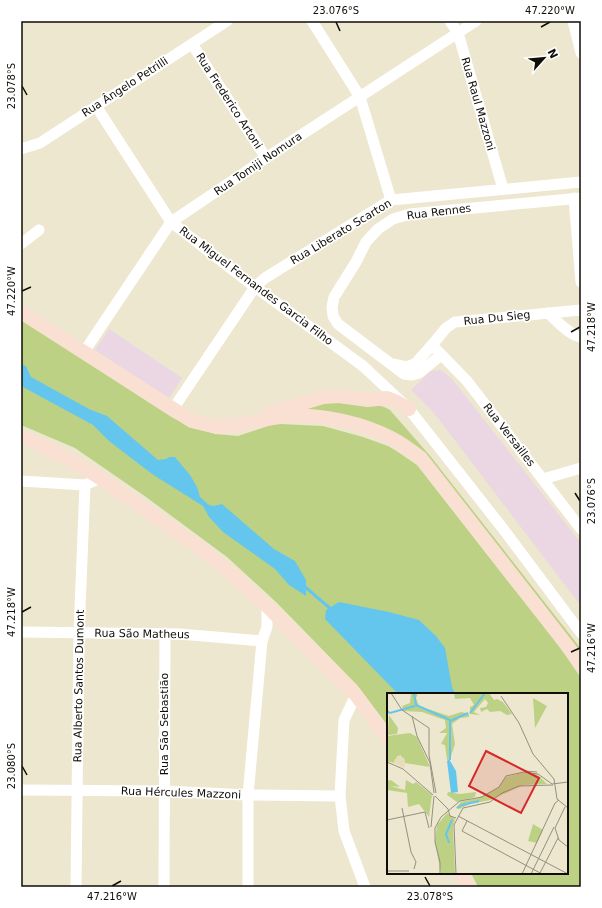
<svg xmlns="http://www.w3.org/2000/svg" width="602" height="908" viewBox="0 0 602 908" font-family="'DejaVu Sans',sans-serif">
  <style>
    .commercial { fill: #ebd6e4 }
    .green { fill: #bdd184 }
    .water { fill: #65c6ed }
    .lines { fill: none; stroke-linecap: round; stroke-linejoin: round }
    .stream { stroke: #65c6ed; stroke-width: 3 }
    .minor { stroke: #fff; stroke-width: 11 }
    .major { stroke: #f9e0d3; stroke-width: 14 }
    .ticks { fill: none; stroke: #0f0d06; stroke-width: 1.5 }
    .labels { text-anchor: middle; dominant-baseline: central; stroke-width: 3.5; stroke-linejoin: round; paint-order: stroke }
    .street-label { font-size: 11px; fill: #0f0d06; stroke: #fff }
    .inset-river { fill: none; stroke: #65c6ed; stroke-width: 2 }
    .inset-road { fill: none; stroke: #94907f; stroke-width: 1 }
    .view { fill: #d62828; fill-opacity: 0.15; stroke: #d62828; stroke-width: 2 }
    .inset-edge { fill: none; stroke: #0f0d06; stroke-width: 2 }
    .neatline { fill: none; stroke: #0f0d06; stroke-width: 1.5 }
    .ticks-label { font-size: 10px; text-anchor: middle; fill: #0f0d06 }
  </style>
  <rect width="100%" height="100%" fill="#ede7d0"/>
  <!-- commercial -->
  <g class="commercial">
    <polygon points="109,329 182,378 169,398 95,350"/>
    <polygon points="441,370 452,379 581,543 581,606 434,413 411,390 431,371"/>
  </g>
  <!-- green -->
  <g class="green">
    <polygon points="21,320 173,418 191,427 215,434 238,436 271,425 280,424 323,426 363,437 388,446 395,450 417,465 510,584 555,640 581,678 581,887 478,887 471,873 567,873 567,694 388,694 388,726 357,685 277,603 227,557 146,497 75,448 21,425"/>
    <path d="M318,401C336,402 375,400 390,410L431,457L581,649V655L414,447L292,409Z"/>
  </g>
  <!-- water -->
  <g class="water">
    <polygon points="21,364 26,366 31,377 89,409 107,416 158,460 166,459 169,457 175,457 190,475 197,487 200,497 209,505 213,506 222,504 274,549 295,561 306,580 306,596 289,585 275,569 223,532 209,517 203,506 152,474 109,441 93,425 21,386"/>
    <polygon points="339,602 389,612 419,620 436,636 445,648 452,687 455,693 457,694 398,694 325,619 326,610"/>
  </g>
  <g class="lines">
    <!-- stream -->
    <polyline class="stream" points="304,586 332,610"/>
    <!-- minor -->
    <g class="minor">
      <polyline points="312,21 360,97 391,200"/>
      <polyline points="450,21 458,33 503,189"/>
      <polyline points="573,21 581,53"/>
      <polyline points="192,44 266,158"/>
      <polyline points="96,106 171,222 247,281 363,366 409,409 504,530 581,633"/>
      <polyline points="21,149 40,143 227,21"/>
      <polyline points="574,198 581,282"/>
      <polyline points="21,244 39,230"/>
      <path d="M548,313C557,321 569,335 581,337"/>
      <polyline points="432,345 467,381 581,529"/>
      <polyline points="84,352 171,222 272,154 476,21"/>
      <polyline points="441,355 419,373 412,375 404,374 338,324 333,316 332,307 334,297 356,262 366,242 378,229 393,219 410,214 581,198"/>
      <polyline points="394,364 407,367 416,363 432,345 446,328 455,322 581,310"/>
      <polyline points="173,409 255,287 265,278 391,200 581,182"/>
      <polyline points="543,479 581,468"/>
      <polyline points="21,481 85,485 100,478"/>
      <polyline points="21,632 180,634 262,641"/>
      <polyline points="356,695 344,720 340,796 344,831 365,887"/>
      <polyline points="21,790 164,791 248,795 340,796"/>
      <polyline points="76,887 79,633 85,485"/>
      <polyline points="164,887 165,634"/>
      <polyline points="248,887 248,795 262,641 267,627 267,606"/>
    </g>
    <!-- major -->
    <g class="major">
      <path d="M21,312L192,421C204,424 216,428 228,426C249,424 269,417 289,416C322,414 364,423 393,439C403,444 412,451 421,458L576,657L581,665"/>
      <polyline points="270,413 323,397 339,396 368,400 387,398 397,402 409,409"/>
      <polyline points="21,437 33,441 79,465 100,478 199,547 223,567 267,606 356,695 388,739"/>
      <polyline points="461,873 468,887"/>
    </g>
  </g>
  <!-- ticks -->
  <path class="ticks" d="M336,22L340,31M541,27L550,22M22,86L27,95M22,291L31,287M571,332L580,327M575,493L580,501M22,612L31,607M571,652L580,648M22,766L27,775M425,877L430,886M112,886L121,881"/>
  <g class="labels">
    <!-- street labels -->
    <g class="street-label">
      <text transform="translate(125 87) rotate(-33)">Rua Ângelo Petrilli</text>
      <text transform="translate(229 101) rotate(57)">Rua Frederico Artoni</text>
      <text transform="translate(478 104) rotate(74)">Rua Raul Mazzoni</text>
      <text transform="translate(258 164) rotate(-34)">Rua Tomiji Nomura</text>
      <text transform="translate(439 212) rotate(-7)">Rua Rennes</text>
      <text transform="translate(341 232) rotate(-31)">Rua Liberato Scarton</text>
      <text transform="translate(256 286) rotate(37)">Rua Miguel Fernandes Garcia Filho</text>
      <text transform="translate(497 318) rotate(-6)">Rua Du Sieg</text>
      <text transform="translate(509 435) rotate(52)">Rua Versailles</text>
      <text transform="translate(142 634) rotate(1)">Rua São Matheus</text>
      <text transform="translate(79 686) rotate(-89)">Rua Alberto Santos Dumont</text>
      <text transform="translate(164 724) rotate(-90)">Rua São Sebastião</text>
      <text transform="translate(181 793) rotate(2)">Rua Hércules Mazzoni</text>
    </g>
  </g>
  <!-- overview -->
  <g transform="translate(387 693)">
    <rect width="181" height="181" fill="#ede7d0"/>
    <path d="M24,0H31L29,5L32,13L62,23L74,19L83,21V14L87,12L83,5L68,6L67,0H102L107,7L110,6L116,9L125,21L120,22L113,18L103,19L100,16L94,19L93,15L99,14L101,10L98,6L87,19L93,22L82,21V24L73,25L65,31L68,51L63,66L60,67L58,52L54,51L60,40H52L59,35L58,27L35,19L17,18L15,13L23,10ZM146,5L160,13L148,35ZM2,22L11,35L10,41L1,42ZM23,40L30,44L43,74L18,70L17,65L8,66L7,70L0,68V43ZM138,79L150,81L160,91L137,92L103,107L83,111L72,116L69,115L74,109L91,105L111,95L119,84ZM4,87L13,94L3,93L18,97L19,87L26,91L29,89L45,102L42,124L32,111L21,114L20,100L0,97V88ZM61,99L73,101L89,99L88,104L70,109L60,102ZM60,120L68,126L66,134L68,181H54L48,149L50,132ZM146,131L156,137L150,150L141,148Z" fill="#bdd184"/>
    <path d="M14,62L18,70L17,75L7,70L10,63Z" fill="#e7ddb8"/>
    <path d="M62,66L69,78L71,99L64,100L60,68Z" fill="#65c6ed"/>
    <path class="inset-river" d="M27,0L29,12L63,27M0,18L3,20L28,13M83,20L98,0M63,67V28L81,20M70,115L75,112L92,108M62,150L59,141L65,127"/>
    <path class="inset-road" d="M4,0L15,17L42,35V62L49,100M114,3L132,30L146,61L167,86L170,106L181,115M25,23L30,43L43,70L47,100M0,69L16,76L46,102M137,78L150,79M48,103L61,116L63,123L69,125M178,114L168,135L172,147L181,154M15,115L24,159L29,169L27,176M71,123L181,181M0,127L38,119L42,135M80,128L75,138L155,181M44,134L47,103M0,178H22M153,180L171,145M53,181V169L48,149V135L54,124L73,108L95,104L112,94L119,83L137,79L151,81L165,91L181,89M69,181L67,132L76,115L103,109L115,100L132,93L166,92M135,181L168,110L172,107M144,181L167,134"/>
    <path class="view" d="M99,58L152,85L134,120L82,93Z"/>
    <rect width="181" height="181" class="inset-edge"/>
  </g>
  <!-- border -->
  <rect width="602" height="908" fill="none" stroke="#ffffff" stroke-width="44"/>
  <!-- north arrow -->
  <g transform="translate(544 58) rotate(63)" stroke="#ffffff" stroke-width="3" paint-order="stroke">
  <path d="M0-3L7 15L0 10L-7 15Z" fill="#0f0d06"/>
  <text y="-6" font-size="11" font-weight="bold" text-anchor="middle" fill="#0f0d06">N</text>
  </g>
  <rect x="22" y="22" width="558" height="864" class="neatline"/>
  <g class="ticks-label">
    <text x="336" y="14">23.076°S</text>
    <text x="550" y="14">47.220°W</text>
    <text transform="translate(11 86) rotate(-90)" y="4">23.078°S</text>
    <text transform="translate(11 291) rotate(-90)" y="4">47.220°W</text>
    <text transform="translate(591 327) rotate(-90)" y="4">47.218°W</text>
    <text transform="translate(591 501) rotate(-90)" y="4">23.076°S</text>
    <text transform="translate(11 612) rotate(-90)" y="4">47.218°W</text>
    <text transform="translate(591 648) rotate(-90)" y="4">47.216°W</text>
    <text transform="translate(11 766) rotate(-90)" y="4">23.080°S</text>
    <text x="112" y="900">47.216°W</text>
    <text x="430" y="900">23.078°S</text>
  </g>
</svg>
